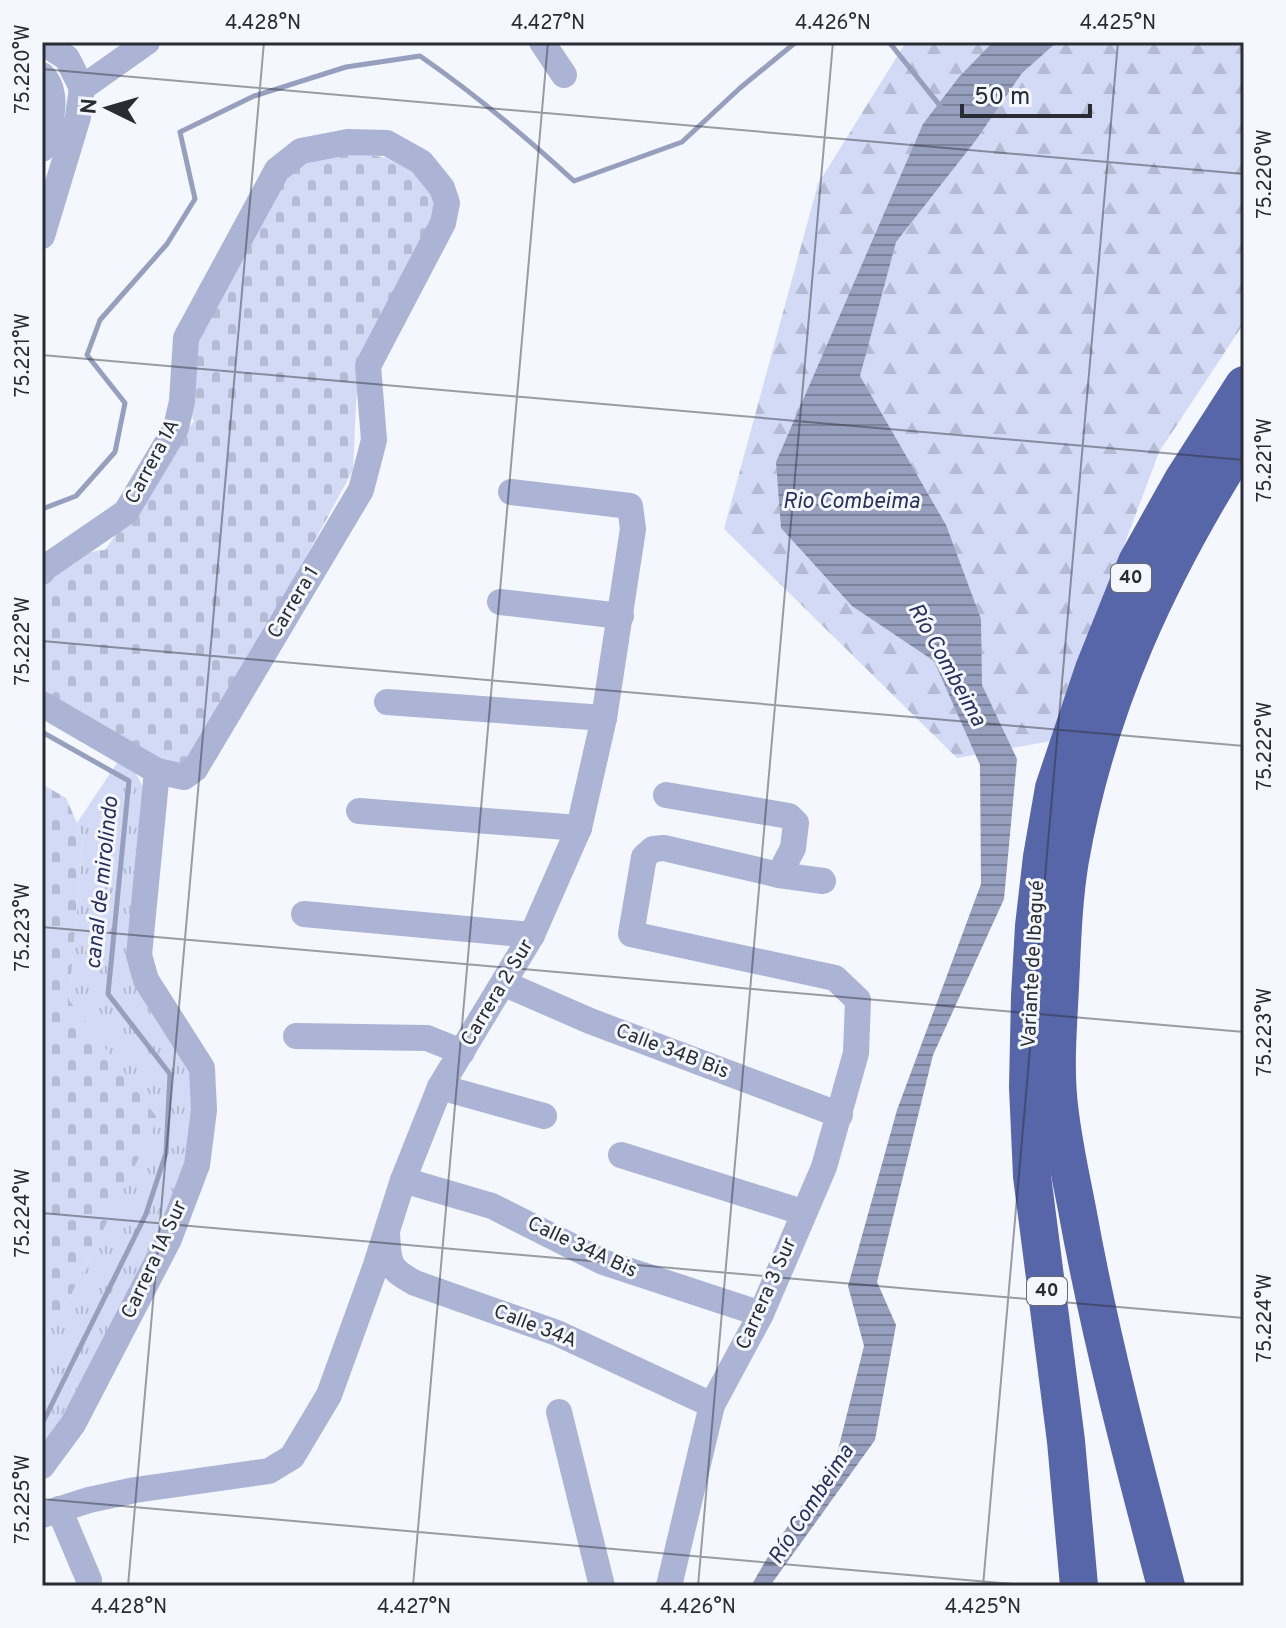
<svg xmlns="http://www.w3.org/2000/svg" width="1286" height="1628" viewBox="0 0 1286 1628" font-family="Overpass,sans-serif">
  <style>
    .grass { fill: url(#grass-tufts) }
    .forest { fill: url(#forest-firs) }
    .cemetery { fill: url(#cemetery-stones) }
    .water { fill: url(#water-rules) }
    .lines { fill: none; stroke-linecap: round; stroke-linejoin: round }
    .stream { stroke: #979fbe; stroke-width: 5 }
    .minor { stroke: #abb4d5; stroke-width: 26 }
    .highway { stroke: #5766a8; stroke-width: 38 }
    .ticks { fill: none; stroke: #2a2c33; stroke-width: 2; stroke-opacity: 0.45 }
    .labels { text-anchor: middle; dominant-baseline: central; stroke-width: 6; stroke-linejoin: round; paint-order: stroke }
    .shield { fill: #f4f7fe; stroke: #676970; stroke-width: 2 }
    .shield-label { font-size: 18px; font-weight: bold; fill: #2a2c33 }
    .street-label { font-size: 20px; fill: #2a2c33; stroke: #f4f7fe }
    .water-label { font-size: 22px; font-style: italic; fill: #27305a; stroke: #f4f7fe }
    .neatline { fill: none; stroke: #2a2c33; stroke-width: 3 }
    .ticks-label { font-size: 20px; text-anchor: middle; fill: #2a2c33 }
  </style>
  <defs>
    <pattern id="grass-tufts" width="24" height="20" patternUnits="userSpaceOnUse" patternTransform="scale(2)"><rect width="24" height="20" fill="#d2daf6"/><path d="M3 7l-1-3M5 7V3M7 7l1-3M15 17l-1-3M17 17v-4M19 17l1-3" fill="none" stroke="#b4bbd3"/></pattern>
    <pattern id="forest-firs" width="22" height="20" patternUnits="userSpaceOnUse" patternTransform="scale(2)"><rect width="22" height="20" fill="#d2daf6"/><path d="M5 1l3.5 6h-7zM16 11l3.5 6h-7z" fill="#b4bbd3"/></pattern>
    <pattern id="cemetery-stones" width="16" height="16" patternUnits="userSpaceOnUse" patternTransform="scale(2)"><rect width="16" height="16" fill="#d2daf6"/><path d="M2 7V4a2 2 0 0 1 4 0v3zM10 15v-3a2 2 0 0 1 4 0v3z" fill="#b4bbd3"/></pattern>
    <pattern id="water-rules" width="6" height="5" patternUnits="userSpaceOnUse" patternTransform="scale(2)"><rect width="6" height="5" fill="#979fbe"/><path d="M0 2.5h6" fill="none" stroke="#7b829b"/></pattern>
  </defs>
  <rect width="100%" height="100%" fill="#f4f7fe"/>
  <!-- grass -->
  <polygon class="grass" points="121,757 132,766 146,793 127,950 194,1073 190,1164 170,1214 42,1456 42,1341 66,1305 157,1119 69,1000 83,838 77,823"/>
  <!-- forest -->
  <polygon class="forest" points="906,42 1244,42 1244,323 1159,452 1051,741 957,758 724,529 818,184"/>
  <!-- cemetery -->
  <g class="cemetery">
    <path d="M358,152L386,158L429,180L442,210L357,381L353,470L194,764L184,772L42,694V586C58,564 78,552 105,550L194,421L188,406L192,339L283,172L303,161Z"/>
    <polygon points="42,784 66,798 83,837 69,1000 158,1119 66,1305 42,1341"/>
  </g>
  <!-- water -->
  <polygon class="water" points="993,42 1057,42 1022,73 976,140 896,242 860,376 946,525 981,619 982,685 1017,759 1004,899 933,1055 877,1282 896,1325 875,1440 770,1586 751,1586 773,1548 837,1454 864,1346 848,1286 897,1110 981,884 980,765 934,661 852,606 781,528 776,462 923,124 959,77"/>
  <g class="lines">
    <!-- stream -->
    <g class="stream">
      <polyline points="889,42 941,107"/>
      <path d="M42,509L76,496L115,452L125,403L87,355L100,320L167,244L195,199L180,132L254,96L346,67L420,56C475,94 525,136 574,181L682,142L740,88L796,42"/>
      <polyline points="42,732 129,781 108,994 170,1074 166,1153 146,1214 42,1424"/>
    </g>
    <!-- minor -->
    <g class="minor">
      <polyline points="42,42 67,58 82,88"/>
      <polyline points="542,42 564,75"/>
      <path d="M42,75C61,93 50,128 42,149"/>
      <polyline points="42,236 78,117 82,88 147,42"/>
      <polyline points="42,572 46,567 126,512 176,428 182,401 186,338 277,170 301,151 348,142 387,143 421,162 442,188 447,203 443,223 368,366 374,440 361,490 195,769 184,777 157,771 139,955 146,980 202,1068 204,1110 197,1165 169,1239 73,1424 42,1466"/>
      <polyline points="500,602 621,616"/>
      <polyline points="387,702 604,718"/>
      <polyline points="42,704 157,771"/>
      <polyline points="666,795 789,816 796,823 793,848 779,875"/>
      <polyline points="359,811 579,828"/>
      <polyline points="304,914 532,935"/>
      <polyline points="505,984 590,1021 840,1115"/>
      <polyline points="296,1036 427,1038 462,1052"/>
      <polyline points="440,1087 544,1116"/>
      <polyline points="621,1155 802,1212"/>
      <polyline points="403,1180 492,1206 603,1262 761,1314"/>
      <path d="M387,1233C389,1263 387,1268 415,1283L557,1333L712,1405"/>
      <polyline points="559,1412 602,1586"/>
      <polyline points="59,1509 89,1580"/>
      <polyline points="42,1515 89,1500 135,1490 269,1471 292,1457 329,1395 375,1268 403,1180 440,1087 532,935 579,828 604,718 633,529 630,506 511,492"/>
      <polyline points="669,1586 712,1405 761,1314 824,1167 856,1053 858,1000 835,978 631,934 644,857 653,849 664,848 779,875 823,881"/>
    </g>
    <!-- highway -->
    <g class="highway">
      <polyline points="1079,1586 1066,1441 1032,1176 1028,1087 1030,996 1034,926 1042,857 1054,788 1094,669 1137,562 1183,480 1244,385"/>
      <path d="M1166,1586C1133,1461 1100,1336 1077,1209C1071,1178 1064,1146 1060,1114C1054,1073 1058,1028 1060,987C1062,945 1063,902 1070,860C1097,705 1160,571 1244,439"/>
    </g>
  </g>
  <!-- ticks -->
  <path class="ticks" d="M42,69L1244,174M42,355L1244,460M42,641L1244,746M42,927L1244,1032M42,1213L1244,1318M42,1499L1034,1586M128,1586L264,42M413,1586L548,42M698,1586L833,42M983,1586L1118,42"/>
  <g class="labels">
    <!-- shield labels -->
    <g class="shield">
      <rect x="1111" y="564" width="40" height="28" rx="6"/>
      <rect x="1027" y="1277" width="40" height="28" rx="6"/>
    </g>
    <g class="shield-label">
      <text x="1131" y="578">40</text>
      <text x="1047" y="1291">40</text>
    </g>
    <!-- street labels -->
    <g class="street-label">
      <text transform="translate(153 462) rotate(-62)">Carrera 1A</text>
      <text transform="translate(294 603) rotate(-59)">Carrera 1</text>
      <text transform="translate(1034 964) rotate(-87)">Variante de Ibagué</text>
      <text transform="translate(498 993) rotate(-59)">Carrera 2 Sur</text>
      <text transform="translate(672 1052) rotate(21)">Calle 34B Bis</text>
      <text transform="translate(582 1248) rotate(25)">Calle 34A Bis</text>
      <text transform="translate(155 1260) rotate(-65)">Carrera 1A Sur</text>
      <text transform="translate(767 1294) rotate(-66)">Carrera 3 Sur</text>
      <text transform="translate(535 1327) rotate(21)">Calle 34A</text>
    </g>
    <!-- water labels -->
    <g class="water-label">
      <text x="851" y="502">Rio Combeima</text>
      <text transform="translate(946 665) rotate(61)">Río Combeima</text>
      <text transform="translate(103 883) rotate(-84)">canal de mirolindo</text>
      <text transform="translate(812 1505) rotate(-57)">Río Combeima</text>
    </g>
  </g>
  <!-- border -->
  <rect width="1286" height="1628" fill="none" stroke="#f4f7fe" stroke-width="88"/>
  <!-- north arrow -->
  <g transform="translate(108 108) rotate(275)" stroke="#f4f7fe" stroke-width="6" paint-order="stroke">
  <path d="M0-6L14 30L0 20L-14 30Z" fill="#2a2c33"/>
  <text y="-12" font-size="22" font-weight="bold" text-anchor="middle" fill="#2a2c33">N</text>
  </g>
  <!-- scale -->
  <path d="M962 104v12h128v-12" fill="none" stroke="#2a2c33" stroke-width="4"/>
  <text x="974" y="104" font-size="24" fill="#2a2c33" stroke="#f4f7fe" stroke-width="6" paint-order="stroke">50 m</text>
  <rect x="44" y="44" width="1198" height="1540" class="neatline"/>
  <g class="ticks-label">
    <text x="263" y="29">4.428°N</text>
    <text x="548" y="29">4.427°N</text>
    <text x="833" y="29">4.426°N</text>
    <text x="1118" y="29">4.425°N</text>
    <text transform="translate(22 69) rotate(-90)" y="7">75.220°W</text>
    <text transform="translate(1264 174) rotate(-90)" y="7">75.220°W</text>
    <text transform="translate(22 355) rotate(-90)" y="7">75.221°W</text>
    <text transform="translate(1264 460) rotate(-90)" y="7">75.221°W</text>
    <text transform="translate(22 641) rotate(-90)" y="7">75.222°W</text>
    <text transform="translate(1264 746) rotate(-90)" y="7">75.222°W</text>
    <text transform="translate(22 927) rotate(-90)" y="7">75.223°W</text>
    <text transform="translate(1264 1032) rotate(-90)" y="7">75.223°W</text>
    <text transform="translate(22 1213) rotate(-90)" y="7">75.224°W</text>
    <text transform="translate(1264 1318) rotate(-90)" y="7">75.224°W</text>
    <text transform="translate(22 1499) rotate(-90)" y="7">75.225°W</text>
    <text x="129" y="1613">4.428°N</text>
    <text x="414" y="1613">4.427°N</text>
    <text x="698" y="1613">4.426°N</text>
    <text x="983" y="1613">4.425°N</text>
  </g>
</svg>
